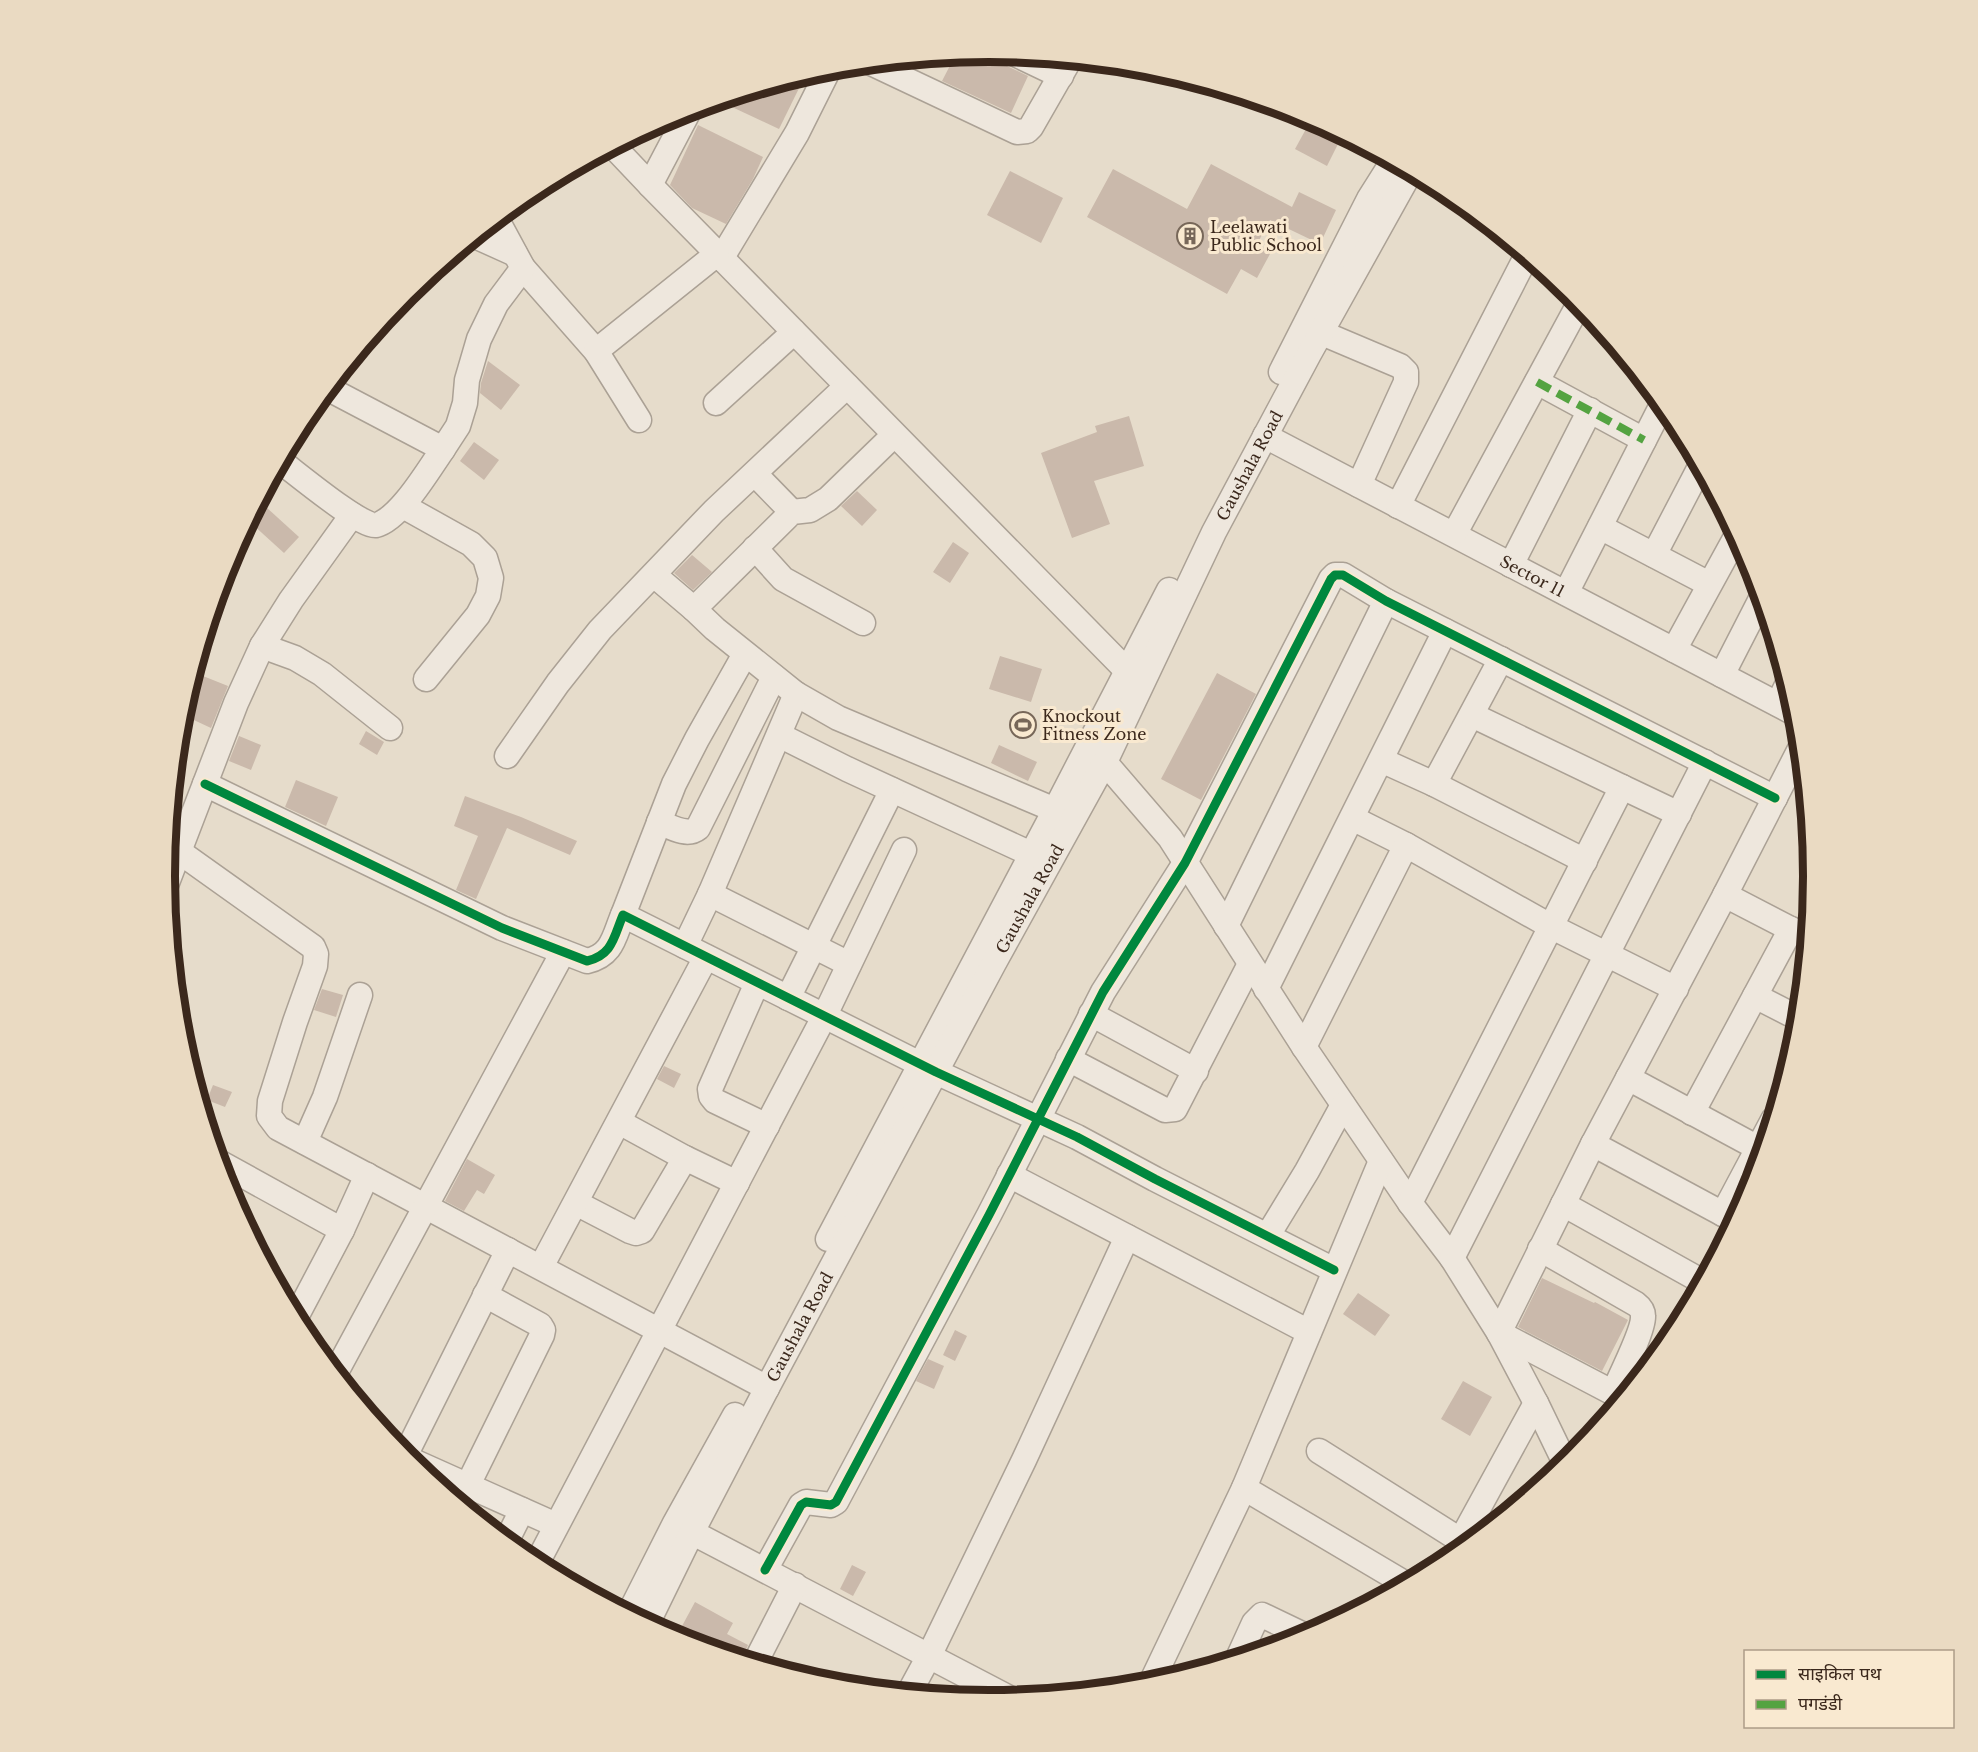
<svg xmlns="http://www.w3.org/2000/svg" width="1978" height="1752" viewBox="0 0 1978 1752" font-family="'Libre Baskerville','Noto Sans Devanagari',serif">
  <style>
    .building { fill: #cab9ab }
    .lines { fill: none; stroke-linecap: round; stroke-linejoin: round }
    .minor-casing { stroke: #aba195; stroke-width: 27 }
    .minor { stroke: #eee7dd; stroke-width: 24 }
    .quiet { stroke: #54a341; stroke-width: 8; stroke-dasharray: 15 8; stroke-linecap: butt }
    .cycleway-casing { stroke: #f9e9d0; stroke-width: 13 }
    .cycleway { stroke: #00873e; stroke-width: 9 }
    .labels { text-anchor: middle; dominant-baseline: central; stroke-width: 6; stroke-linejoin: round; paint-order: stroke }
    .poi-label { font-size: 16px; fill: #3b281c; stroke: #f9e9d0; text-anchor: start }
    .street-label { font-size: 16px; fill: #3b281c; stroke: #f9e9d0 }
    .rim { fill: none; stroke: #3b281c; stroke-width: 8 }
  </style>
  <rect width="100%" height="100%" fill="#e6dccb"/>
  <!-- building -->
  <g class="building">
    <polygon points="979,52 995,60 996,57 1001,59 1007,66 1028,76 1011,113 942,81 956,54"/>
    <polygon points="806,74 779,129 717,100 791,78"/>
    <polygon points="1312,118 1343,134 1327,166 1295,149"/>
    <polygon points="698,125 763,157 753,179 726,224 692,208 670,185"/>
    <polygon points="1211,164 1292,207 1299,192 1336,210 1320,244 1270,220 1257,244 1271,252 1257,278 1241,269 1227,294 1087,217 1113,169 1187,209"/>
    <polygon points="1010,171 1063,198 1041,243 987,215"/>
    <polygon points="488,361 520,385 501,410 480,393 481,383"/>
    <polygon points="1129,416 1144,466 1094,481 1110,524 1072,538 1041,453 1097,432 1095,426"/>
    <polygon points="474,442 499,460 484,480 460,461"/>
    <polygon points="857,491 877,510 862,526 841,506"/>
    <polygon points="266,507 299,537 284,553 251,523"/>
    <polygon points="953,542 969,553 950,583 933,572"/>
    <polygon points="692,555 712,572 693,590 674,573"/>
    <polygon points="1000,656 1042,669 1031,702 989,689"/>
    <polygon points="1217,673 1256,694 1201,800 1161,779"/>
    <polygon points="203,676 228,686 211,728 183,715 191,697 193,699"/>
    <polygon points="366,731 384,742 377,755 359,744"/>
    <polygon points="239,736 261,745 251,770 229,761"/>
    <polygon points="999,745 1037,762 1028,781 991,763"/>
    <polygon points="296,780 338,797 326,826 285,807"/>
    <polygon points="465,796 521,817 577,841 570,855 507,828 476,899 456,890 478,836 454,826"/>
    <polygon points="322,989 343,995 336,1017 314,1010"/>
    <polygon points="664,1066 681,1074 674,1088 657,1079"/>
    <polygon points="213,1085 232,1092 225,1107 207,1100"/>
    <polygon points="467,1159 495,1175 484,1194 477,1190 464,1211 445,1201"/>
    <polygon points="1542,1278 1594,1303 1595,1302 1628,1320 1602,1371 1518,1327"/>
    <polygon points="1358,1293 1390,1315 1375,1336 1343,1314"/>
    <polygon points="955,1330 967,1336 955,1361 943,1355"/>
    <polygon points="928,1359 944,1366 934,1389 916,1381"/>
    <polygon points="1463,1381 1492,1397 1470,1436 1441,1419"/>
    <polygon points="852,1565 866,1572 853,1596 840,1589"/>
    <polygon points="695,1602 733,1623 727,1634 748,1645 742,1659 675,1639"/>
  </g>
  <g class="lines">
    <defs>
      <g id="minor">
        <polyline points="1013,53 1061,76"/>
        <polyline points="871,63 1017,132 1027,131 1031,127 1070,59"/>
        <polyline points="613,146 650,185 690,109"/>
        <polyline points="650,185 1138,682"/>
        <polyline points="496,218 523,268 596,351 639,420"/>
        <polyline points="475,236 515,254"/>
        <polyline points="721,259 797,133 830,67"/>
        <polyline points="1322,333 1400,366 1406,372 1406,382 1359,485"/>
        <polyline points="596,351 717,254"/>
        <polyline points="1281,372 1369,199 1393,161"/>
        <polyline points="1537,382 1644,440"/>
        <polyline points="716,403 794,332"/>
        <polyline points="894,435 828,499 810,510 792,512 694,609 715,629 796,694 838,718 1055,810"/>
        <path id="s1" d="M1265,436L1798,715"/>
        <polyline points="443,449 458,426 465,403 467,380 479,339 496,304 523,268"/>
        <path d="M280,461C295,472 362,528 376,525C400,519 429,469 443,449L327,388"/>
        <polyline points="755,474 792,512"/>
        <polyline points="403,506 471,544 485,558 491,578 488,596 478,615 426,679"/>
        <polyline points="1398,506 1527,255"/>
        <polyline points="1600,527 1709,584"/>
        <polyline points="1456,531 1580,302"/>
        <polyline points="755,548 783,579 863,623"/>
        <polyline points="1654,555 1701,465"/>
        <polyline points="1511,565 1590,410"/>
        <polyline points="654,575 694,609"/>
        <polyline points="1566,593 1663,403"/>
        <polyline points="262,646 295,658 322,674 390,728"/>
        <polyline points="1674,650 1737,535"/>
        <polyline points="1722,675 1762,597"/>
        <polyline points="1778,704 1788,683"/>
        <polyline points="779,735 847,769 1031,854"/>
        <polyline points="1096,752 1170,838 1304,1047 1410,1203 1452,1258 1499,1333 1536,1403 1566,1465"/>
        <polyline points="507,756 558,683 600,630 714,511 847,386"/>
        <polyline points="1381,760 1434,784 1585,861"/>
        <path d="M205,784L502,928L587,961C613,955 614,936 623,915L936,1072L1077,1137L1155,1179L1334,1270"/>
        <polyline points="1434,784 1501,659"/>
        <polyline points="1622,787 1679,814"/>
        <polyline points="1352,818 1406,845 1552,927 1676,989"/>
        <path d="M659,822C671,827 687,837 698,828L774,677"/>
        <polyline points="167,843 313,947 316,954 315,966 295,1022 270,1101 269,1116 278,1128 767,1388"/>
        <polyline points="165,888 236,703 262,646 291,600 352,515"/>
        <polyline points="710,894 849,964"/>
        <polyline points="1725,895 1801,747"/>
        <polyline points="623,915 674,784 697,739 745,654"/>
        <polyline points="1226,926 1386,601"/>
        <polyline points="685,946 710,894 796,694"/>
        <polyline points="757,983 710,1089 711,1096 715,1101 767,1126"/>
        <polyline points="1266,989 1445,631"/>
        <polyline points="1755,996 1800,1019"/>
        <polyline points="788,998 892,790"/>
        <polyline points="1091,1014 1196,1071"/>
        <polyline points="1304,1047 1406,845"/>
        <polyline points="1068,1059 1165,1110 1175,1109 1250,964"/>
        <polyline points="1628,1078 1758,1148"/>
        <polyline points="1692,1113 1791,929"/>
        <polyline points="619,1122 685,1158 737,1183"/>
        <polyline points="305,1142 325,1097 360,995"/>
        <polyline points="1593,1144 1736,1221"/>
        <polyline points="217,1161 342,1230"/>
        <polyline points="1009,1175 1309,1332"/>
        <polyline points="576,1203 630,1231 636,1233 642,1231 685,1158"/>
        <polyline points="1410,1203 1622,787 1472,715"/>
        <polyline points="1563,1204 1703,1282"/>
        <polyline points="1723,1214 1773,1120"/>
        <polyline points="1268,1235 1307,1171 1343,1105"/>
        <polyline points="828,1239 1055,810 1169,590"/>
        <path d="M1540,1249L1636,1304C1640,1307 1643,1310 1643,1316C1644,1330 1620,1377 1613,1393"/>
        <polyline points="1452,1258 1705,762"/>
        <polyline points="541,1267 706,957"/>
        <polyline points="295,1319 342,1230 367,1175"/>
        <polyline points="335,1374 563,952"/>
        <polyline points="1623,1398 1499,1333 1593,1144 1725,895 1808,938"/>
        <polyline points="1319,1451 1468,1545"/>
        <polyline points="404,1457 556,1525"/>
        <polyline points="404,1458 508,1250"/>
        <polyline points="1244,1488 1406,1584"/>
        <polyline points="459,1503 542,1335 543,1330 540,1325 485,1295"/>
        <polyline points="678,1525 1011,1699"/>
        <polyline points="1461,1540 1536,1403"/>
        <polyline points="506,1542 522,1510"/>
        <polyline points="536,1565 825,1015 904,850"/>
        <polyline points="765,1570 801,1505 806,1502 831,1505 836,1502 989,1215 1103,992 1185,863 1331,579 1335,575 1343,575 1386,601 1775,798"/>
        <polyline points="629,1614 675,1523 735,1415"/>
        <path id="s2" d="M647,1624L692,1532L767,1388L994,963L1105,762L1214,532L1309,354L1411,171"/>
        <polyline points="1238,1658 1254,1623 1262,1615 1308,1637"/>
        <polyline points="755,1663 795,1585"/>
        <polyline points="1150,1685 1244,1488 1381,1161"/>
        <polyline points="909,1693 929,1656 1024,1460 1127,1237"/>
      </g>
    </defs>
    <!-- minor casing -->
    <use href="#minor" class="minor-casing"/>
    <!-- minor -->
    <use href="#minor" class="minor"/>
    <!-- quiet -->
    <polyline class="quiet" points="1537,382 1644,440"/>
    <defs>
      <g id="cycleway">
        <path d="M205,784L502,928L587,961C613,955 614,936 623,915L936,1072L1077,1137L1155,1179L1334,1270"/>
        <polyline points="765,1570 801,1505 806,1502 831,1505 836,1502 989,1215 1103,992 1185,863 1331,579 1335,575 1343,575 1386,601 1775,798"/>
      </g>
    </defs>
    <!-- cycleway casing -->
    <use href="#cycleway" class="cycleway-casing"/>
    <!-- cycleway -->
    <use href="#cycleway" class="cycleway"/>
  </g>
  <!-- icons -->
  <defs>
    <symbol id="building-ring" viewBox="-11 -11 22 22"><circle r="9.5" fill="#f9e9d0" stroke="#776759" stroke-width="1.5"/><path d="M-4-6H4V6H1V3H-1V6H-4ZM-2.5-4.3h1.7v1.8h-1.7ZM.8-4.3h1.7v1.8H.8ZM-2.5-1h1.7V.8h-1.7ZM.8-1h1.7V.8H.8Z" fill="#776759"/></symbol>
    <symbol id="stadium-ring" viewBox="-11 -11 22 22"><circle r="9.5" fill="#f9e9d0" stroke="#776759" stroke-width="1.5"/><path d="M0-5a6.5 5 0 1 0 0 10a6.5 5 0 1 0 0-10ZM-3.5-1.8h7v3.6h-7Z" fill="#776759"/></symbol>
  </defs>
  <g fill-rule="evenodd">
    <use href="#building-ring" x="1175" y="221" width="30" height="30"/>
    <use href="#stadium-ring" x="1008" y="710" width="30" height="30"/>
  </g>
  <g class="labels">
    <!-- poi labels -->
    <g class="poi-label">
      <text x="1210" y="227">Leelawati<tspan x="1210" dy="18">Public School</tspan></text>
      <text x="1042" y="716">Knockout<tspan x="1042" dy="18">Fitness Zone</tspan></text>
    </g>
    <!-- street labels -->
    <g class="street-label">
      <text stroke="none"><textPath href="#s2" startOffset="1306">Gaushala Road</textPath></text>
      <text stroke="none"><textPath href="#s1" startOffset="302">Sector 11</textPath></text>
      <text stroke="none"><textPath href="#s2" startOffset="820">Gaushala Road</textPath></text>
      <text stroke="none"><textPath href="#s2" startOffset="334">Gaushala Road</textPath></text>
    </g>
  </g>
  <!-- crop -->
  <path d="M0 0H1978V1752H0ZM175 876a814 814 0 1 1 1628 0a814 814 0 1 1-1628 0Z" fill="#eadac2" fill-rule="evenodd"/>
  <path class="rim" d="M175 876a814 814 0 1 1 1628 0a814 814 0 1 1-1628 0Z"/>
  <!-- legend -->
  <rect x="1744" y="1650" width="210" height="78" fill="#f9e9d0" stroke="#ad9c88" stroke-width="1.5"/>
  <rect x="1756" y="1670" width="30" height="9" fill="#00873e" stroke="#ad9c88" stroke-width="1.5"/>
  <text x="1798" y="1680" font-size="18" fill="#3b281c">साइकिल पथ</text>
  <rect x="1756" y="1700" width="30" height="9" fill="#54a341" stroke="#ad9c88" stroke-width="1.5"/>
  <text x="1798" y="1710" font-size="18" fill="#3b281c">पगडंडी</text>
</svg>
